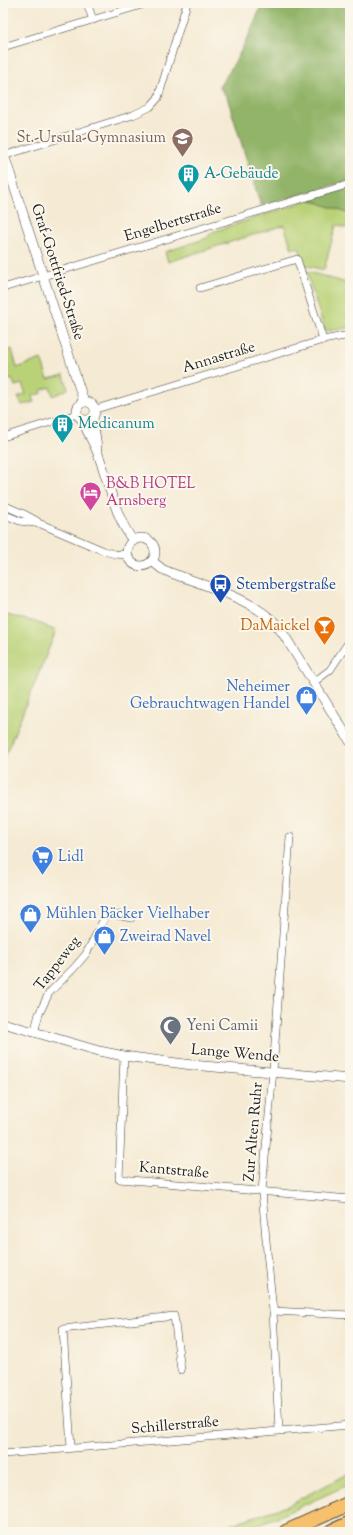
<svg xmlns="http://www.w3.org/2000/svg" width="353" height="1535" viewBox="0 0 353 1535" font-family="'Sorts Mill Goudy',serif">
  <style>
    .green { fill: #b9d277; stroke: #6a774a }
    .forest { fill: #92b468; stroke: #576842 }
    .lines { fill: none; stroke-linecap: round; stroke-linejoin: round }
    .minor-casing { stroke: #3d3b37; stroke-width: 8 }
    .tertiary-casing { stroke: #3d3b37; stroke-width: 10 }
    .motorway-casing { stroke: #3d3b37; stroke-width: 16 }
    .minor { stroke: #fff; stroke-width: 7 }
    .tertiary { stroke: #fff; stroke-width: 9 }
    .motorway { stroke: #f7c06c; stroke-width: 14 }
    .labels { text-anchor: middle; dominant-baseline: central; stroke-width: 4; stroke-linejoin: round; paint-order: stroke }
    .education-label { font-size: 15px; fill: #785e54; stroke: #fbf7ec; text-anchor: end }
    .culture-label { font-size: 15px; fill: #0d838f; stroke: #fbf7ec; text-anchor: start }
    .street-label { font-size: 15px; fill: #1c1c1c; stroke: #fbf7ec }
    .hotel-label { font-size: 15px; fill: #b23c85; stroke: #fbf7ec; text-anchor: start }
    .transit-label { font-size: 15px; fill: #164399; stroke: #fbf7ec; text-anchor: start }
    .food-label { font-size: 15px; fill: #c56008; stroke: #fbf7ec; text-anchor: end }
    .shop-label { font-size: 15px; fill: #366cbe; stroke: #fbf7ec; text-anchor: start }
    .worship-label { font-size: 15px; fill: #5b616d; stroke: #fbf7ec; text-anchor: start }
  </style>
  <rect width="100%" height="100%" fill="#fbf7ec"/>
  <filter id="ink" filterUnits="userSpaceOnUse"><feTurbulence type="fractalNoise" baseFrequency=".025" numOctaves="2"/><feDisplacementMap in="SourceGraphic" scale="8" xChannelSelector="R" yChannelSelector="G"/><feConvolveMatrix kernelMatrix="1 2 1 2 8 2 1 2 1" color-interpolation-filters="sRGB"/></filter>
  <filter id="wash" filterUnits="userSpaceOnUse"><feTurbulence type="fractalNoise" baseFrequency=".012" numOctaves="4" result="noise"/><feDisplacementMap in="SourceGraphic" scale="16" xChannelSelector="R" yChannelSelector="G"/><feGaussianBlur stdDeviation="0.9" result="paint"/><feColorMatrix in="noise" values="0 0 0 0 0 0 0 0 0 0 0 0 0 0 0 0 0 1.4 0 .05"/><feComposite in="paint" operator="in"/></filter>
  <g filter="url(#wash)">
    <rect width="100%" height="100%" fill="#f5ead3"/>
    <!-- green -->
    <g class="green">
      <polygon points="309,199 350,214 350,229 336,225 324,270 304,265 299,247 292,249 284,225 168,262 165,252 207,238 212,232 297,204"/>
      <polygon points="306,271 350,284 350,324 349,328 325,331"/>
      <polygon points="12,349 17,368 41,359 48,379 64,375 68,389 53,396 50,387 41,390 42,393 32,396 34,402 22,405 18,397 26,394 22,384 15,386 12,379 9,380 5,385 3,379 3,352"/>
      <polygon points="3,614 36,622 56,631 3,761"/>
      <polygon points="350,1473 350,1484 282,1515 239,1532 206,1532 284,1507"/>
    </g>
    <!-- forest -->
    <g class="forest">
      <path d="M262,3H350V180L261,206L227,97L219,87C237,61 252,32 262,3Z"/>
      <polygon points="350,187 350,214 309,199"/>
    </g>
  </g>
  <g filter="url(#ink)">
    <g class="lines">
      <defs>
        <g id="minor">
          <polyline points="87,3 93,20"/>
          <polyline points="3,47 148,3"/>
          <polyline points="3,156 133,115 150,107 158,98 187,3"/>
          <polyline points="3,288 350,184"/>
          <polyline points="200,288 297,259 323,340"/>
          <polyline points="96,409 323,340 350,335"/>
          <polyline points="3,437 77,414"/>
          <polyline points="3,505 26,515 37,521"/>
          <polyline points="3,514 20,521 41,524 104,551 115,554 128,555"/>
          <polyline points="314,682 330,670 350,640"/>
          <polyline points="34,1033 39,1014 49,993 74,968 86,954 107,913 131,918"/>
          <polyline points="124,1056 119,1179 350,1199"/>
          <polyline points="273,1311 350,1315"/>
          <polyline points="279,1430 273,1311 267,1252 262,1191 273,1071 290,837"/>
          <polyline points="71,1447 63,1329 174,1316 181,1370"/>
          <polyline points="3,1454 350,1425"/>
        </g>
        <g id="tertiary">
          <polyline points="3,152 84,402"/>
          <circle cx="86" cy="411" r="9"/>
          <polyline points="93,418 97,448"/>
          <path d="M83,420C87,433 94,443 98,454C110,485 114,514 133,541"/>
          <circle cx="141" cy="552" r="14"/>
          <path d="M152,561L162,569L171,573C202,584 252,599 275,623C278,627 281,631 284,635L350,741"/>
          <polyline points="3,1023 99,1051 124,1056 192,1065 350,1079"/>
        </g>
        <g id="motorway">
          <polyline points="286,1532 350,1503"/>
          <polyline points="331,1532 350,1523"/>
        </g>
      </defs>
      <!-- minor casing -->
      <use href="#minor" class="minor-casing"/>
      <!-- tertiary casing -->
      <use href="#tertiary" class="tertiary-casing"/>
      <!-- motorway casing -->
      <use href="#motorway" class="motorway-casing"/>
      <!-- minor -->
      <use href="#minor" class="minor"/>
      <!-- tertiary -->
      <use href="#tertiary" class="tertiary"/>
      <!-- motorway -->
      <use href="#motorway" class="motorway"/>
    </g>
  </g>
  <!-- icons -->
  <defs>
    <symbol id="school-pin" viewBox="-11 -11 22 30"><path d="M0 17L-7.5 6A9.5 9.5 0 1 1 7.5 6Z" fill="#8d6e63" stroke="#fbf7ec"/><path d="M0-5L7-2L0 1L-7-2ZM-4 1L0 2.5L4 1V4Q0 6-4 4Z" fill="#fff"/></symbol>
    <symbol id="building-pin" viewBox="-11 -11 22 30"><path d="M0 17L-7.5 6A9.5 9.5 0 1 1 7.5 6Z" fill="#0f9aa8" stroke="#fbf7ec"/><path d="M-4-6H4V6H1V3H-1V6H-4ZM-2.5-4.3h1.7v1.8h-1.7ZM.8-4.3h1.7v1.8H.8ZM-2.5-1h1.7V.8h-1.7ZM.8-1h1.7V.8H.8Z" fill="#fff"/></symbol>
    <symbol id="hotel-pin" viewBox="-11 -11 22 30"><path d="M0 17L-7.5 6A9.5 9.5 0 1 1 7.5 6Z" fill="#d1479c" stroke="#fbf7ec"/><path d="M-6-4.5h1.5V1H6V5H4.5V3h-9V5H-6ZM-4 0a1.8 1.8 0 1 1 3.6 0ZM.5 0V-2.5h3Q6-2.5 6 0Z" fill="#fff"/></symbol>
    <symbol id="bus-pin" viewBox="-11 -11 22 30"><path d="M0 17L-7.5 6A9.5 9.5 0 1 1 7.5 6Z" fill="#1a4fb4" stroke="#fbf7ec"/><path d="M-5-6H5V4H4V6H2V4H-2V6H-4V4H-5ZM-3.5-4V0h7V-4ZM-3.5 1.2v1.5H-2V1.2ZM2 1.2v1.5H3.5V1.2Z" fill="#fff"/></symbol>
    <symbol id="bar-pin" viewBox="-11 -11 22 30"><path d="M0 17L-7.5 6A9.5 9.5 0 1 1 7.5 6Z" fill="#e8710a" stroke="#fbf7ec"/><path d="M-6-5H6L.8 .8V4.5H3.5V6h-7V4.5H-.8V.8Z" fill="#fff"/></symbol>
    <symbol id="shop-pin" viewBox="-11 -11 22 30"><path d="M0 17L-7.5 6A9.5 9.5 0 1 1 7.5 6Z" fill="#3f7fe0" stroke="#fbf7ec"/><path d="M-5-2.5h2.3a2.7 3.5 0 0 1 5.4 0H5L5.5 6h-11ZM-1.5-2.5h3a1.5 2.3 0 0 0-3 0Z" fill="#fff"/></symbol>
    <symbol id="supermarket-pin" viewBox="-11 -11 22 30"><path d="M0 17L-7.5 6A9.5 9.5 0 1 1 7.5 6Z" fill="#3f7fe0" stroke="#fbf7ec"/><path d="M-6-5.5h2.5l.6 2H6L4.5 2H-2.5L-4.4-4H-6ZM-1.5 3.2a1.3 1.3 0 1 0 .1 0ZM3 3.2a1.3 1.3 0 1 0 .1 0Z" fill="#fff"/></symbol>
    <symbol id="mosque-pin" viewBox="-11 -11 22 30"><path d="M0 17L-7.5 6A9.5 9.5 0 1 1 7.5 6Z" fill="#6b7280" stroke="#fbf7ec"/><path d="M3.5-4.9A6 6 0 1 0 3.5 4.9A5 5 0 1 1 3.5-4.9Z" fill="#fff"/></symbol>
  </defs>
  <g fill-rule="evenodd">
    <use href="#school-pin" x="170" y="126" width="25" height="34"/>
    <use href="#building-pin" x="176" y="162" width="25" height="34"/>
    <use href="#building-pin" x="50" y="412" width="25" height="34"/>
    <use href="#hotel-pin" x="78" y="480" width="25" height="34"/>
    <use href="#bus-pin" x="208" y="572" width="25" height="34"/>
    <use href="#bar-pin" x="312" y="614" width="25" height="34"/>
    <use href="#shop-pin" x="294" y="684" width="25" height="34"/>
    <use href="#supermarket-pin" x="30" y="844" width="25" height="34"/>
    <use href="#shop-pin" x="18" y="902" width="25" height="34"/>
    <use href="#shop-pin" x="92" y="924" width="25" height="34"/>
    <use href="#mosque-pin" x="158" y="1014" width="25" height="34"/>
  </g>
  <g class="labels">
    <!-- education labels -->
    <g class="education-label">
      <text x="166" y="138">St.-Ursula-Gymnasium</text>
    </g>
    <!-- culture labels -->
    <g class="culture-label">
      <text x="204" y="174">A-Gebäude</text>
      <text x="78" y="424">Medicanum</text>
    </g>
    <!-- street labels -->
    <g class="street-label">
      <text transform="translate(173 223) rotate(-17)">Engelbertstraße</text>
      <text transform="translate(57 272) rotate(72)">Graf-Gottfried-Straße</text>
      <text transform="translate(219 358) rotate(-17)">Annastraße</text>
      <text transform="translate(58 964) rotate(-52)">Tappeweg</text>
      <text transform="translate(235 1054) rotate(5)">Lange Wende</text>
      <text transform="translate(254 1132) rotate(-85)">Zur Alten Ruhr</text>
      <text transform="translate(174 1171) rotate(5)">Kantstraße</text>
      <text transform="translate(175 1426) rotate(-5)">Schillerstraße</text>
    </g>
    <!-- hotel labels -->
    <g class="hotel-label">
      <text x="106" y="484">B&amp;B HOTEL<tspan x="106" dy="17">Arnsberg</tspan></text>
    </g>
    <!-- transit labels -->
    <g class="transit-label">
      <text x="236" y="585">Stembergstraße</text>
    </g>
    <!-- food labels -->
    <g class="food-label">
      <text x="310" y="626">DaMaickel</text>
    </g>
    <!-- shop labels -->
    <g class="shop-label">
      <text x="290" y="687" text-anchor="end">Neheimer<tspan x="290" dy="17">Gebrauchtwagen Handel</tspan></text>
      <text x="58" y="857">Lidl</text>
      <text x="46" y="914">Mühlen Bäcker Vielhaber</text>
      <text x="120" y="937">Zweirad Navel</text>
    </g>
    <!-- worship labels -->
    <g class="worship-label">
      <text x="186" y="1026">Yeni Camii</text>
    </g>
  </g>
  <!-- margin -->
  <rect width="353" height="1535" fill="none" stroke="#fbf7ec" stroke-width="16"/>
</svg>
